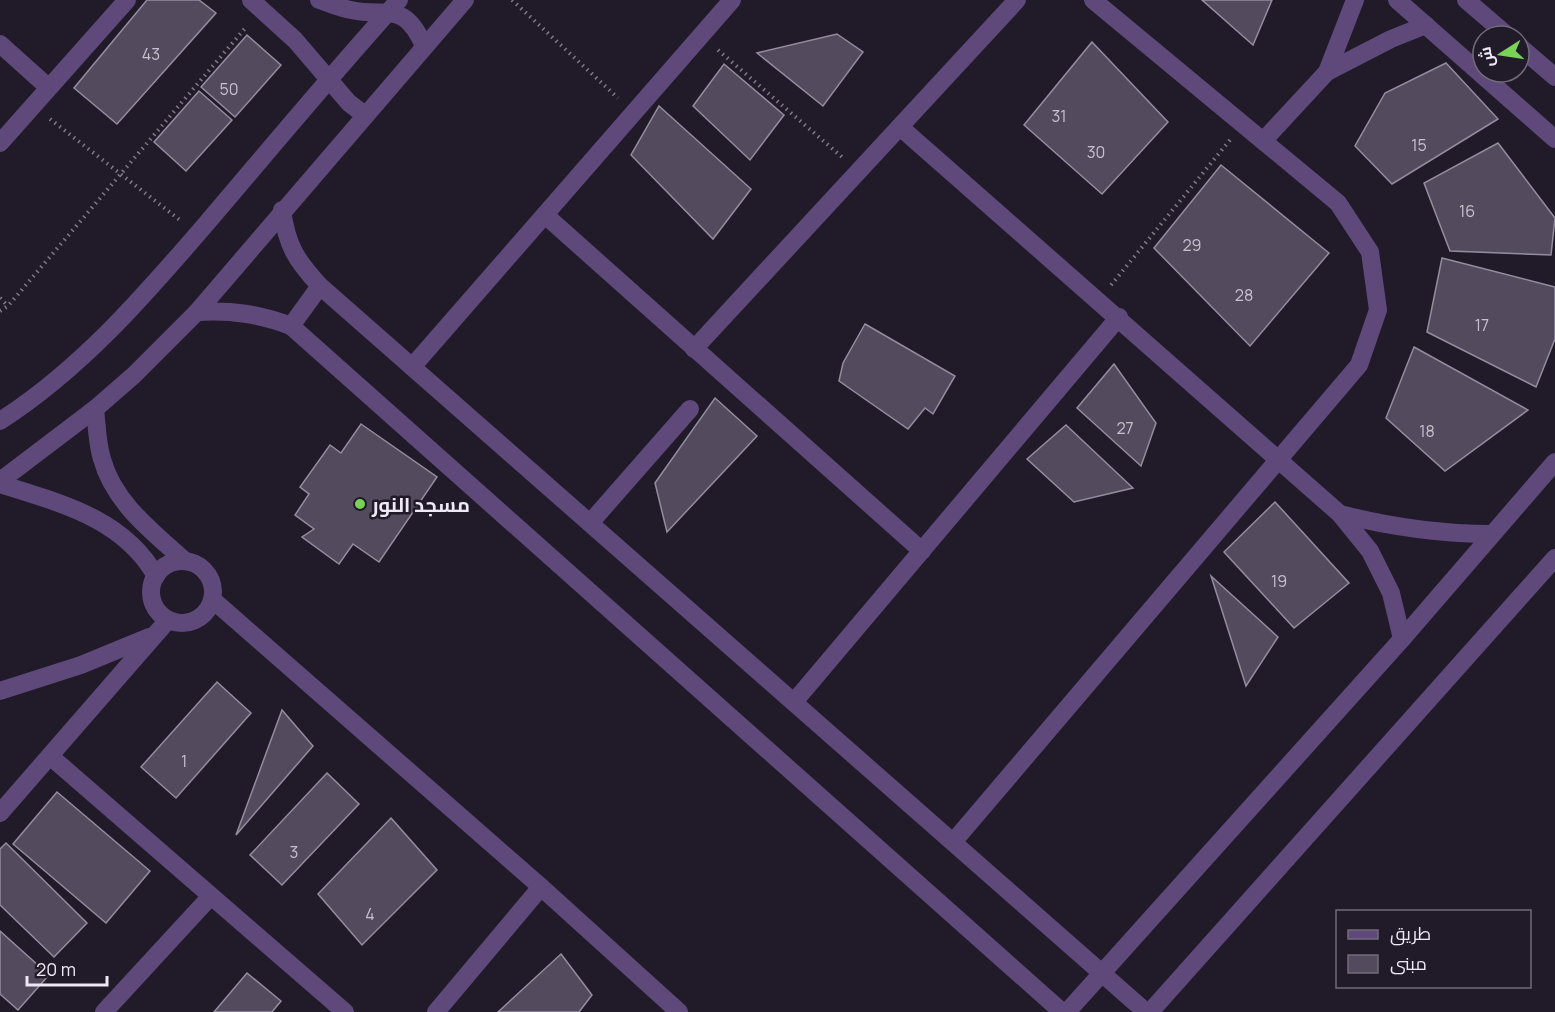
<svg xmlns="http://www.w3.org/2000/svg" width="1555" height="1012" viewBox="0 0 1555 1012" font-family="Manrope,Cairo,sans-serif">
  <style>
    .building { fill: #534b5d; stroke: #948ca0; stroke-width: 1.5 }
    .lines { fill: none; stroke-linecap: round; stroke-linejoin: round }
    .path { stroke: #7f7986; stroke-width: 4; stroke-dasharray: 1.5 4.5; stroke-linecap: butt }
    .street { stroke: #5e497a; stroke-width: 18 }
    .poi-dot { fill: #79d157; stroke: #201a29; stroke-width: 2 }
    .labels { text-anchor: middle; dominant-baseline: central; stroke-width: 5; stroke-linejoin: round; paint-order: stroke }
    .number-label { font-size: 16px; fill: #c6c1ce }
    .poi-label { font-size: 20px; font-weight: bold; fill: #ede8f3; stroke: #201a29; text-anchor: start }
  </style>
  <rect width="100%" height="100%" fill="#201a29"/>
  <!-- building -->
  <g class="building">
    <polygon points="147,0 199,0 216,13 117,124 74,88"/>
    <polygon points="1202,0 1272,0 1253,45"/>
    <polygon points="837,34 863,52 823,106 757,53"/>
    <polygon points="247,35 281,65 235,117 201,87"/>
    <polygon points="1092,42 1168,122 1102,194 1024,125"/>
    <polygon points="1446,63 1498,119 1392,184 1355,146 1385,93"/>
    <polygon points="724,64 784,115 750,160 693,106"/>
    <polygon points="199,91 232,120 186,171 154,142"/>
    <polygon points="659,106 751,189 713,239 631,155"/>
    <polygon points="1498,143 1555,218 1551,255 1450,251 1424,183"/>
    <polygon points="1221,165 1329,253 1250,346 1154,248"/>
    <polygon points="1442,258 1555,287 1555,339 1536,387 1427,332"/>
    <polygon points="865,324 955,376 933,414 925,408 908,429 839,381 843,363"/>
    <polygon points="1414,347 1528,410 1445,471 1386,418"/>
    <polygon points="1114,364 1156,423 1141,466 1077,408"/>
    <polygon points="715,398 757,436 667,532 655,483"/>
    <polygon points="361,424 437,477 379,562 353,544 339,564 302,537 314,529 295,515 309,494 300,487 330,445 341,453"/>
    <polygon points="1066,425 1133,488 1074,502 1027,459"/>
    <polygon points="1275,502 1349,583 1294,628 1224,552"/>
    <polygon points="1211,576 1278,637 1246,686"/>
    <polygon points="217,682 251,713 176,798 141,767"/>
    <polygon points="282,710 313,746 236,835"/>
    <polygon points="327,773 359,804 282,885 250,855"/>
    <polygon points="57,792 150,871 106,923 13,844"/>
    <polygon points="391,818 437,870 362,945 318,894"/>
    <polygon points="6,843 87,923 54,957 0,905 0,849"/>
    <polygon points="0,931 49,975 18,1010 0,994"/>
    <polygon points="561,954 592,995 579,1012 498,1012"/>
    <polygon points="247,973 281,1001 272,1012 214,1012"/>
  </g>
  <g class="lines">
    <!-- path -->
    <g class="path">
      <polyline points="512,0 618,98"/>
      <polyline points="718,50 842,157"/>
      <polyline points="50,119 181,221"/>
      <polyline points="1111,285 1230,140"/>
      <polyline points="0,298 8,306"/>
      <polyline points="0,311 8,306 247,26"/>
    </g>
    <!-- street -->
    <g class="street">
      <polyline points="251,0 295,40 349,103 365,115"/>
      <path d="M319,0C329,3 340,8 351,10C387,18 404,0 424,46"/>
      <polyline points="1397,0 1555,139"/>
      <polyline points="1466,0 1508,36"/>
      <polyline points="0,44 48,87"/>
      <polyline points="1519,46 1555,77"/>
      <polyline points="1327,72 1355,0"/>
      <polyline points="900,127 1340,514 1370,551 1391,593 1402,639"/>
      <polyline points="1263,141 1327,72 1391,39 1426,25"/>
      <polyline points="0,143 127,0"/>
      <path d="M282,210C287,246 296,260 320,286L1146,1012"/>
      <polyline points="545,215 922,551"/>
      <path d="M197,312C232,310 259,314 291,326L1062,1012"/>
      <polyline points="291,326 320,286"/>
      <polyline points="694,349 1017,0"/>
      <polyline points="412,367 732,0"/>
      <path d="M95,409C97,426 97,443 102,459C114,503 153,532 185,561"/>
      <path d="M0,421C81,369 144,296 206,224C270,149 333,73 399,0"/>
      <polyline points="0,481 95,409 134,375 197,312 465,0"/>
      <path d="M0,484C60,503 123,518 156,576"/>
      <path d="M1340,514C1391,527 1439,534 1492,534"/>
      <polyline points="590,523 690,409"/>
      <circle cx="182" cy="592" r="31"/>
      <polyline points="213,600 541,887 679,1012"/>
      <polyline points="0,691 81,665 149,637"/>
      <polyline points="794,702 1119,317"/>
      <polyline points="51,757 345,1012"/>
      <polyline points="0,813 168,620"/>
      <polyline points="954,841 1359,365 1378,310 1370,252 1338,203 1093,0"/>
      <polyline points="104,1012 211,896"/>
      <polyline points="436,1012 541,887"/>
      <polyline points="1067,1012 1402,639 1555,462"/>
      <polyline points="1150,1012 1555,558"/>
    </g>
  </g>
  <!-- markers -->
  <circle class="poi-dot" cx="360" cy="504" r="6"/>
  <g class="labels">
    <!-- number labels -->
    <g class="number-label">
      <text x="151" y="54">43</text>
      <text x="229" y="89">50</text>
      <text x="1059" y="116">31</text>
      <text x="1419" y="145">15</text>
      <text x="1096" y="152">30</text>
      <text x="1467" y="211">16</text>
      <text x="1192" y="245">29</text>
      <text x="1244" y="295">28</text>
      <text x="1482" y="325">17</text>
      <text x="1125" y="428">27</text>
      <text x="1427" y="431">18</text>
      <text x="1279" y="581">19</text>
      <text x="184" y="761">1</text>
      <text x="294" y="852">3</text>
      <text x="370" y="914">4</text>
    </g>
    <!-- poi labels -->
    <g class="poi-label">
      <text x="372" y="504">مسجد النور</text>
    </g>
  </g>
  <!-- legend -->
  <rect x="1336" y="910" width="195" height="78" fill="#201a29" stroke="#726c7a" stroke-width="1.5"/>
  <rect x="1348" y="930" width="30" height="9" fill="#5e497a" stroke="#726c7a" stroke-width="1.5"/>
  <text x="1390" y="940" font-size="18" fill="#ede8f3">طريق</text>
  <rect x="1348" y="955" width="30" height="18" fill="#534b5d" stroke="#726c7a" stroke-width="1.5"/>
  <text x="1390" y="970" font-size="18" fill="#ede8f3">مبنى</text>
  <!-- north arrow -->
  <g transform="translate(1501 54) rotate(258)"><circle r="28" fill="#201a29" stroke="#726c7a" stroke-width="1.5"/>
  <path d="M0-4.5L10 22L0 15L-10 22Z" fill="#79d157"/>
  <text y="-9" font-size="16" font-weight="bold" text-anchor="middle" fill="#ede8f3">ش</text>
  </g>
  <!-- scale -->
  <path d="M27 976v9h80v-9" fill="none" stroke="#ede8f3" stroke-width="3"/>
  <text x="36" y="976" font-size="18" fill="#ede8f3" stroke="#201a29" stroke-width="4.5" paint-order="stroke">20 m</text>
</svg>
